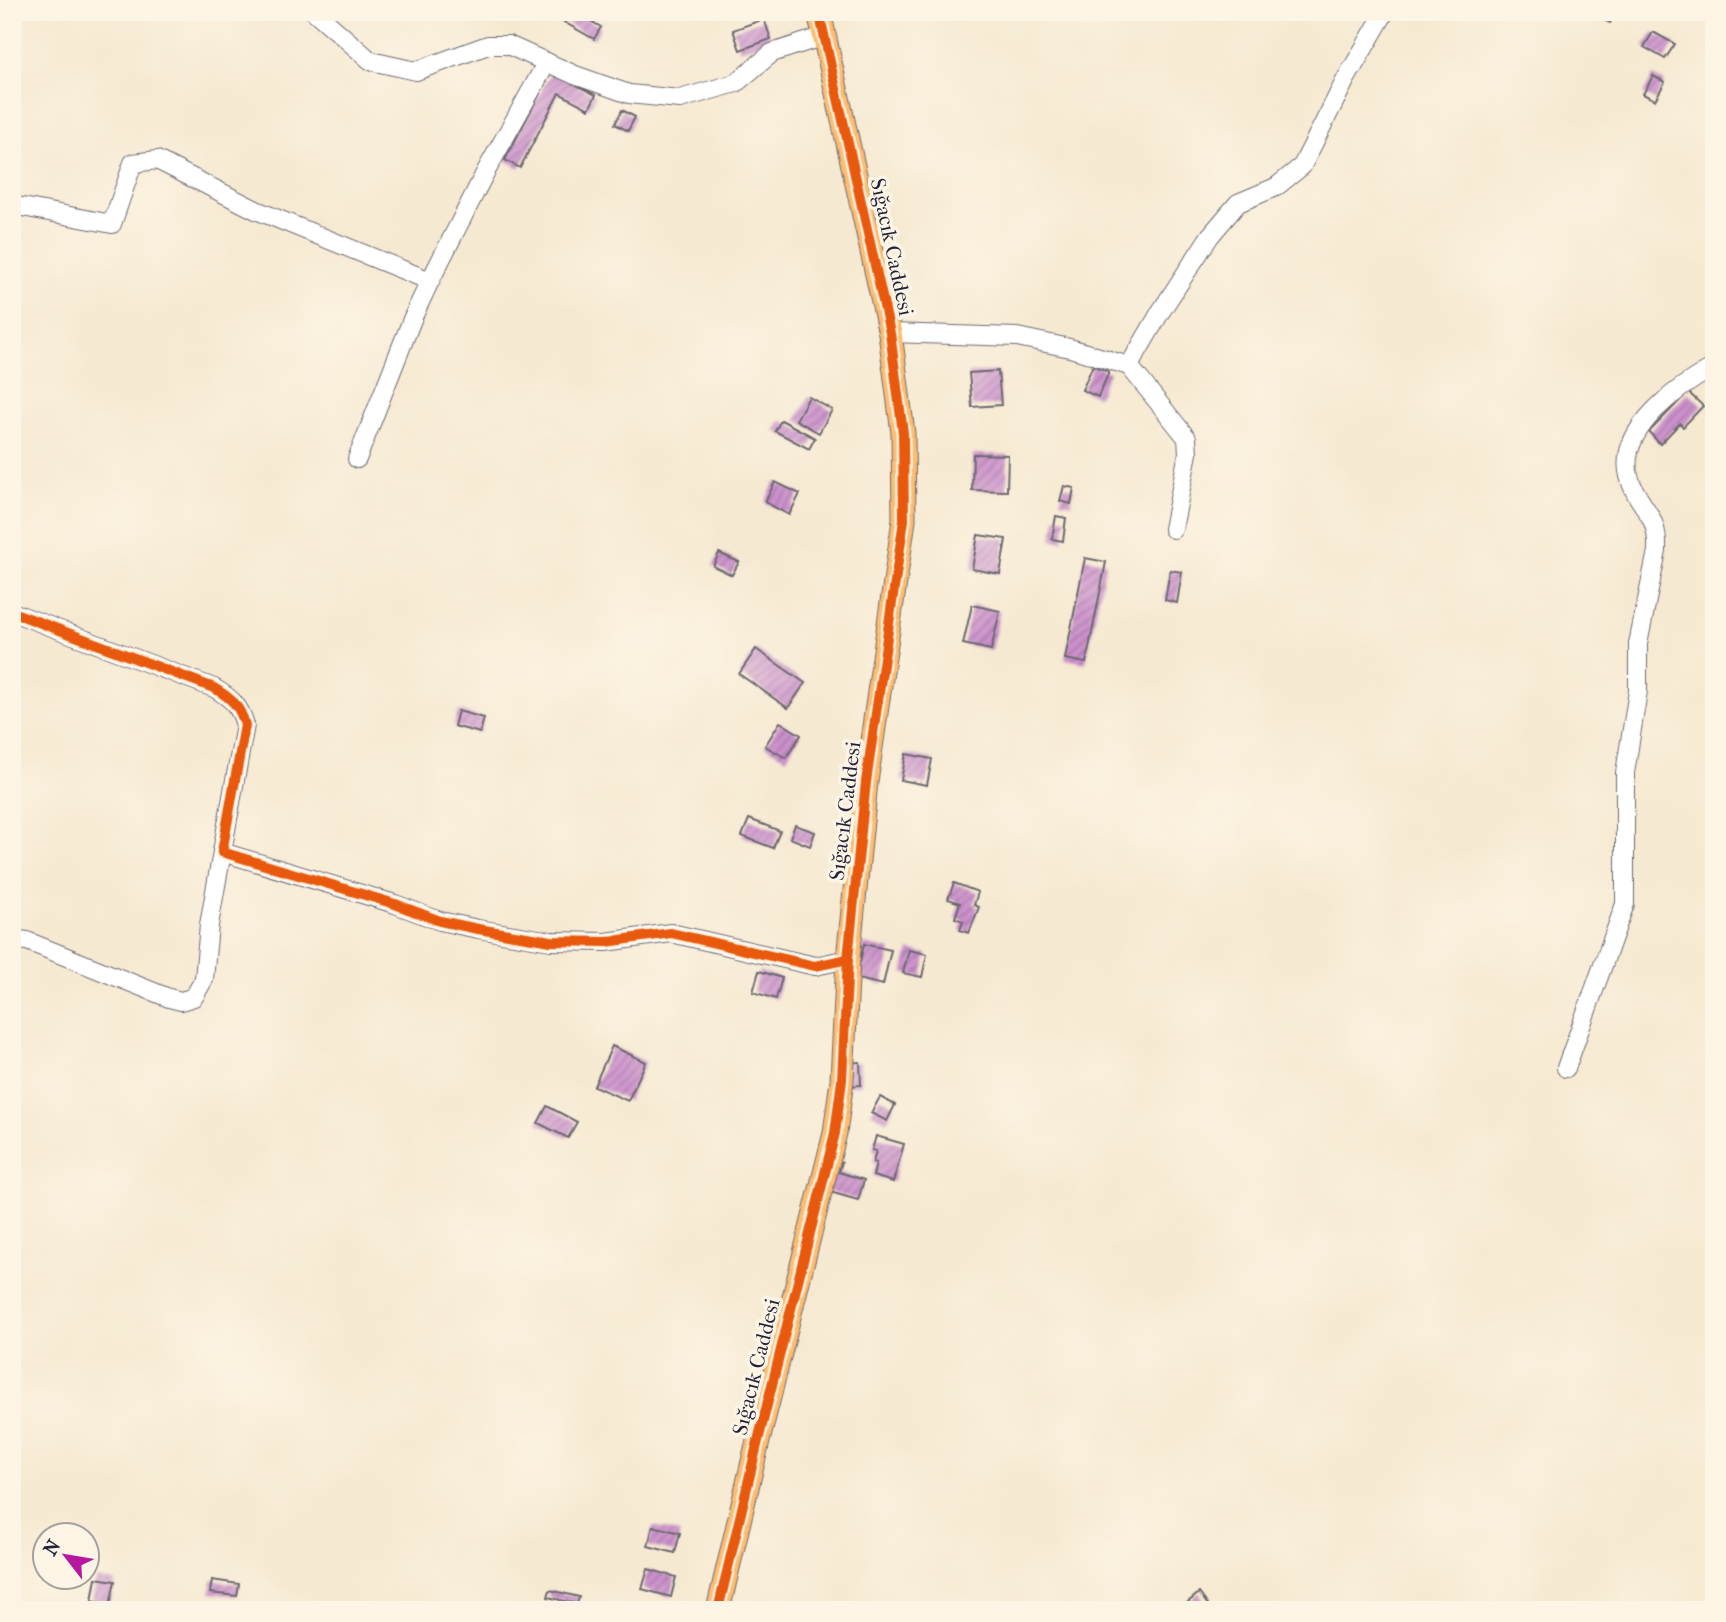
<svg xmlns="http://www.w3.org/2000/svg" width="1726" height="1622" viewBox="0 0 1726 1622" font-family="'IM FELL French Canon',serif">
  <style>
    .building { fill: url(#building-hatch) }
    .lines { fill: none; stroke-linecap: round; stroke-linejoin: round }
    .minor-casing { stroke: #6c6870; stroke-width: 20 }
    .major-casing { stroke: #6c6870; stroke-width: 25 }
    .minor { stroke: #fff; stroke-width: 18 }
    .major { stroke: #fdbc6f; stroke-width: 23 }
    .cycleway-casing { stroke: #fcf5e5; stroke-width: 15 }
    .cycleway { stroke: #e8590c; stroke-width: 10 }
    .labels { text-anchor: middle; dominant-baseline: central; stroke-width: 7; stroke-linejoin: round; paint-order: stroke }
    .street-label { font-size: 21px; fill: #22223b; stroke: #fcf5e5 }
  </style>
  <defs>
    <pattern id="building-hatch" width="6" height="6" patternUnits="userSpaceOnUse" patternTransform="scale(1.75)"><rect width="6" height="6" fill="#cc91cc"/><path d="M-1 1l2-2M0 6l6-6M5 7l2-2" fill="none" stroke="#a576a7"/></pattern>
  </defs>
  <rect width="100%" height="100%" fill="#fcf5e5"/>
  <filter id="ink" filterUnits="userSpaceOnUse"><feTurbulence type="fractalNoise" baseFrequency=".0143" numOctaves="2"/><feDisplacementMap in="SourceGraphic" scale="14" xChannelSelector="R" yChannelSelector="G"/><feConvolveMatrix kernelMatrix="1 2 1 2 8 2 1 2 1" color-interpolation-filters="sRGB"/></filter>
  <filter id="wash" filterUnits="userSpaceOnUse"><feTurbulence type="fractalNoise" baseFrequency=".00686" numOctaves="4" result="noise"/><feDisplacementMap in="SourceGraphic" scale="28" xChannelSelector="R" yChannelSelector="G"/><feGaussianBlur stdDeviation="1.57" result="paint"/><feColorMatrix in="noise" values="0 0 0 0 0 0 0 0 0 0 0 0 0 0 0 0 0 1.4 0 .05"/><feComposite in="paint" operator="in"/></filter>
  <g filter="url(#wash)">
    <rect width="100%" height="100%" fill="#f6e9d1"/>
    <g id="blocks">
      <!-- building -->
      <g class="building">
        <polygon points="569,12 575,12 601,27 594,39 564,22"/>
        <polygon points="1590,12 1616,12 1610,23"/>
        <polygon points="764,19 771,39 740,50 733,30"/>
        <polygon points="1653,32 1675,44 1665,59 1644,47"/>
        <polygon points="551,72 596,95 589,109 559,93 520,168 505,160"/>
        <polygon points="1653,76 1665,82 1655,100 1643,94"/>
        <polygon points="622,110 635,117 628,131 615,124"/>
        <polygon points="1093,365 1109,372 1098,397 1082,390"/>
        <polygon points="998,371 1001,405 972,407 969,373"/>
        <polygon points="1688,392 1703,406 1683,427 1680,423 1660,444 1649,432"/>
        <polygon points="809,397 832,410 819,433 796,420"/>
        <polygon points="781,420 815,438 809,449 775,431"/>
        <polygon points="973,454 1008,455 1007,491 972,490"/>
        <polygon points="775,482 800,494 789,515 765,502"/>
        <polygon points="1064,486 1074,488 1071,504 1060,501"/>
        <polygon points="1056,516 1066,518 1063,541 1052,539"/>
        <polygon points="978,535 1006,539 1000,574 972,569"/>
        <polygon points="719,553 739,562 732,575 713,566"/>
        <polygon points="1085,558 1106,562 1086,663 1065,659"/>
        <polygon points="1170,570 1182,572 1177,603 1165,600"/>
        <polygon points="972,605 1000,611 991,650 963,644"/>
        <polygon points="756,649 805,683 788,708 739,674"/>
        <polygon points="458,711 484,718 480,733 454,726"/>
        <polygon points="780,722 801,735 786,758 765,746"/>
        <polygon points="906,754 932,759 927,785 901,780"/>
        <polygon points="749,819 780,831 773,848 742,836"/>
        <polygon points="795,825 815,832 810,846 790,838"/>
        <polygon points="954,883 978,892 974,905 979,907 969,933 960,930 963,921 955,918 960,903 948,899"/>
        <polygon points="864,944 891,950 883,985 850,977 854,960 860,962"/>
        <polygon points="909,950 927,954 922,977 903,973"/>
        <polygon points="759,971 782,978 776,999 753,992"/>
        <polygon points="612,1046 646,1062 628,1101 594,1086"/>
        <polygon points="860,1062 861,1085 847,1086 846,1063"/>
        <polygon points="880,1097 895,1105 887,1121 871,1113"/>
        <polygon points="547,1106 577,1122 568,1138 538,1123"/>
        <polygon points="876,1136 904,1144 893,1182 873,1176 876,1163 873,1162 876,1151 872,1150"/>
        <polygon points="832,1159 842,1162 839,1172 864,1180 858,1200 823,1190"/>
        <polygon points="653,1526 680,1533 675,1553 648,1546"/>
        <polygon points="648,1569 676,1577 671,1597 642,1589"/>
        <polygon points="96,1578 115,1581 110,1605 92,1601"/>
        <polygon points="212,1580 239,1584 237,1596 210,1593"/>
        <polygon points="550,1590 579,1597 577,1604 548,1597"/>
        <polygon points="1199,1593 1208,1605 1201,1610 1184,1610 1182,1607"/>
      </g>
    </g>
  </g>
  <g filter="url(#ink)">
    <use href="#blocks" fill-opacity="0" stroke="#6c6870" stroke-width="2"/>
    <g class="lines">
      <defs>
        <g id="minor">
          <polyline points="315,12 371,61 416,71 488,45 508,45 575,75 629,94 680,99 736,83 772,53 824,36"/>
          <polyline points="12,205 112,224 133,163 157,160 256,210 430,281 485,173 547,62"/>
          <polyline points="890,333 1017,337 1070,348 1129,366 1187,438 1188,453 1173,529"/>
          <polyline points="1129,366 1161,311 1210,236 1238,203 1276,187 1302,166 1346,79 1385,12"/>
          <polyline points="357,459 413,317 430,281"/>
          <path d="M12,612L214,688C231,698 240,706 245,725L222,852L395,904L440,921L478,929L551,941L606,942L671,933L815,966L848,959"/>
          <polyline points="12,939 27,941 169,998 181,1001 194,997 204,979 209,925 222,852"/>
          <path d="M1566,1068L1625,904V773L1638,691V644L1657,551C1659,511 1637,508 1629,476C1617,429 1679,386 1714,367"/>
        </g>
        <polyline id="major" points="718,1610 757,1445 835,1133 842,1080 848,959 866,782 904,520 903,433 890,333 819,12"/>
      </defs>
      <!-- minor casing -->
      <use href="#minor" class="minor-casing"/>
      <!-- major casing -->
      <use href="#major" class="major-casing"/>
      <!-- minor -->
      <use href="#minor" class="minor"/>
      <!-- major -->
      <use href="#major" class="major"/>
      <defs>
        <g id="cycleway">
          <path d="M12,612L214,688C231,698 240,706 245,725L222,852L395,904L440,921L478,929L551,941L606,942L671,933L815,966L848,959"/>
          <polyline points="718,1610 757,1445 835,1133 842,1080 848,959 866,782 904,520 903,433 890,333 819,12"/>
        </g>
      </defs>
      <!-- cycleway casing -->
      <use href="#cycleway" class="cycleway-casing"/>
      <!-- cycleway -->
      <use href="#cycleway" class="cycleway"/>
    </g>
  </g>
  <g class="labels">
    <!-- street labels -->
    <g class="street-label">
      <text transform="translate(892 247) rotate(78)">Sığacık Caddesi</text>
      <text transform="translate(845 811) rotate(-83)">Sığacık Caddesi</text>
      <text transform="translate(756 1367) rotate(-76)">Sığacık Caddesi</text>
    </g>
  </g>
  <!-- margin -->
  <rect width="1726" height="1622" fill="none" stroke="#fcf5e5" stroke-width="42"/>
  <!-- north arrow -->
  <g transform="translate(66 1556) rotate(301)"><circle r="33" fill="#fcf5e5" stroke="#a5a1a1" stroke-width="2"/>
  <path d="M0-5L12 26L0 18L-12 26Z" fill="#b5179e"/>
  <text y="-10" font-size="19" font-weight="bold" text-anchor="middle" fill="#22223b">N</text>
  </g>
</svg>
